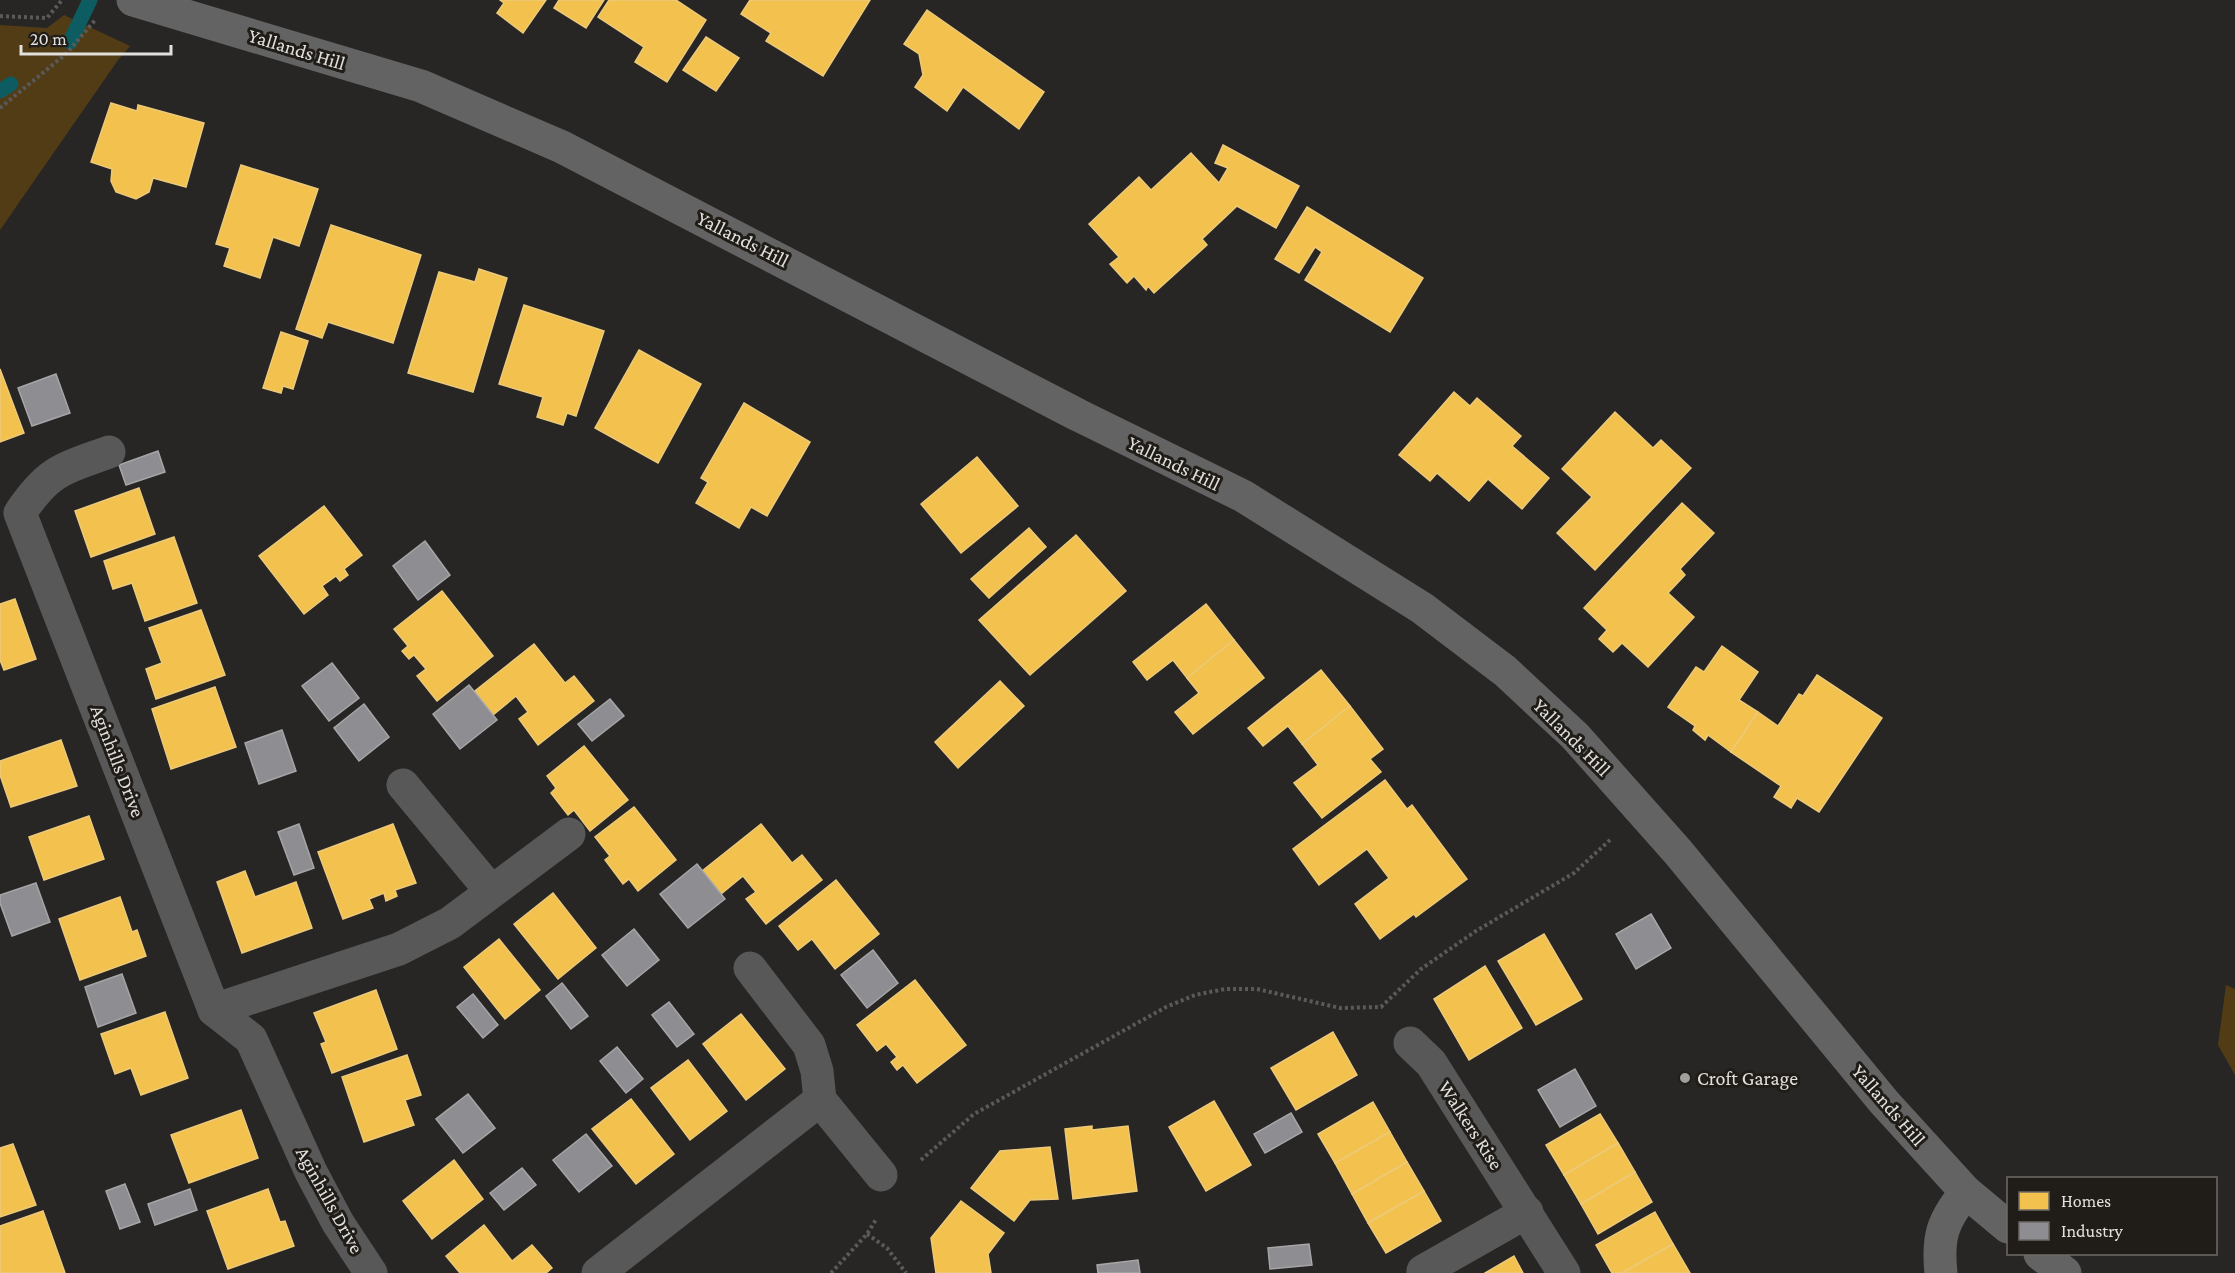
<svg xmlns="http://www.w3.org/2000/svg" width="2235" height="1273" viewBox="0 0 2235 1273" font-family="'Crimson Pro',serif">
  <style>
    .green { fill: #523c16 }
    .homes { fill: #f2c14e; stroke: #edca79; stroke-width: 1.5 }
    .industry { fill: #8d8d92; stroke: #a6a6a8; stroke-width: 1.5 }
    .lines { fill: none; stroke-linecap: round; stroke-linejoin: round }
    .stream { stroke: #0d5c61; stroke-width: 15 }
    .path { stroke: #5b5a5a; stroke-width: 4; stroke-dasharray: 3 3; stroke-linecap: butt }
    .street { stroke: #595858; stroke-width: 33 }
    .secondary { stroke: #646363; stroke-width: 33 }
    .poi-dot { fill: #a19f9c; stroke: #201d18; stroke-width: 2 }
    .labels { text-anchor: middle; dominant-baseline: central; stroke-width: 6; stroke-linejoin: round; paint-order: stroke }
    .street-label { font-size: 20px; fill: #e2e0dd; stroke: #201d18 }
    .poi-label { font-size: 20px; fill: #e2e0dd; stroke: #201d18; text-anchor: start }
  </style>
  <rect width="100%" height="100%" fill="#282624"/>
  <!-- green -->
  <g class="green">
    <polygon points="64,15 130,46 118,60 0,230 0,25 47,28"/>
    <polygon points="2226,985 2235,989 2235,1075 2218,1045"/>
  </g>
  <!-- homes -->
  <g class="homes">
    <polygon points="500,0 546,0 523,33 497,13 504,3"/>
    <polygon points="559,0 604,0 586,28 554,8"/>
    <polygon points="609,0 676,0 706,20 667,82 635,62 644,47 598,17"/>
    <polygon points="750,0 870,0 823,76 766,41 771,33 741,14"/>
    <polygon points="927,10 1044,92 1019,129 963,87 947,111 915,87 923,75 919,54 904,44"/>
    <polygon points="706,37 739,58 716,91 683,70"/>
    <polygon points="111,103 137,111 138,105 204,123 186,187 153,178 149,192 136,199 116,192 111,181 112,169 91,162"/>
    <polygon points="1223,145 1299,186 1276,228 1237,206 1202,239 1207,245 1154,293 1148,286 1146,290 1134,276 1127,283 1110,264 1119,257 1089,224 1139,177 1151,190 1191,153 1219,183 1228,168 1215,163"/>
    <polygon points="241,165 318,189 299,246 273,237 260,278 224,266 230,248 216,244"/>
    <polygon points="1307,207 1423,278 1390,332 1305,280 1322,252 1315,247 1299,273 1275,259"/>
    <polygon points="331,225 421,255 393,343 328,322 322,338 296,329"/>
    <polygon points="479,269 507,278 473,392 408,373 439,272 475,282"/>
    <polygon points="524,305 604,331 576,416 567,413 563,425 537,417 543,397 499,384"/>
    <polygon points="281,332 308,341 293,389 283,386 281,393 263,388"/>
    <polygon points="639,350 701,384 658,463 595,428"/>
    <polygon points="0,369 24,433 0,442"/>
    <polygon points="1454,392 1470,406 1477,398 1521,436 1512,446 1549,478 1522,509 1488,479 1469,501 1437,473 1430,481 1399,455"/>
    <polygon points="744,403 810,442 767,516 751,507 739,528 696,503 708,482 701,478"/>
    <polygon points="1615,412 1653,448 1661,440 1691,468 1595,570 1557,533 1592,497 1562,469"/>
    <polygon points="977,457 1018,506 961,553 921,504"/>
    <polygon points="139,488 155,534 91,557 75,511"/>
    <polygon points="1682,503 1714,533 1680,569 1685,575 1668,593 1694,617 1648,667 1622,643 1613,652 1599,639 1607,630 1584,608"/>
    <polygon points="324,506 362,555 344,569 348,575 340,581 336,576 322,586 328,595 304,614 259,556"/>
    <polygon points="1029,528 1046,547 989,598 971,579"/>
    <polygon points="1076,535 1126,591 1030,675 979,620"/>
    <polygon points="174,537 197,603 145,621 132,583 113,589 104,561"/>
    <polygon points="442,591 493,656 437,701 417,676 426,669 414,655 409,659 402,651 408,646 394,629"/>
    <polygon points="15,599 36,659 4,670 0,660 0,604"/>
    <polygon points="1206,604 1234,640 1187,678 1173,660 1147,680 1133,662"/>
    <polygon points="201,610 225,675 156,699 146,669 162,663 149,628"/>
    <polygon points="1234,640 1264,678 1193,734 1175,712 1199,693 1187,678"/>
    <polygon points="534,644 565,683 574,676 594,701 538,745 519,719 528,712 516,696 493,715 475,691"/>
    <polygon points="1722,646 1758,672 1739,700 1758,712 1731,752 1708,735 1705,740 1693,730 1695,726 1668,707 1696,667 1704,672"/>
    <polygon points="1321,670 1350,706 1302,744 1288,726 1263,746 1248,728"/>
    <polygon points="1817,675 1882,718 1819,812 1797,798 1791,808 1774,797 1781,786 1731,752 1758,712 1778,726 1799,694 1803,696"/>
    <polygon points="1000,681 1024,706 958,768 935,742"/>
    <polygon points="215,687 236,747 171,769 152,709"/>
    <polygon points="1350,706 1383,749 1370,759 1381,772 1322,818 1294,783 1318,765 1302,744"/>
    <polygon points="61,740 77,786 11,807 0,775 0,761"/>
    <polygon points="584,746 628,800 590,831 574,810 568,815 551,793 556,788 547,776"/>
    <polygon points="1385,780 1407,809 1412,805 1467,879 1416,917 1414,914 1380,939 1355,904 1389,878 1367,849 1319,885 1293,849"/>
    <polygon points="634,807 676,860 638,891 629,879 623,884 605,860 610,856 595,837"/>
    <polygon points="89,816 104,859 44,880 29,837"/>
    <polygon points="393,824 416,883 395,890 397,896 386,901 384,893 369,899 373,908 343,919 318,852"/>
    <polygon points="761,824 792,863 802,855 822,880 766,924 746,899 756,892 743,876 721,894 702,871"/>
    <polygon points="245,871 255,897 296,882 312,928 242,953 217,882"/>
    <polygon points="836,880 879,934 835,969 812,939 798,950 779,926"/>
    <polygon points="553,893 596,948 558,979 514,924"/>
    <polygon points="120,897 132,932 137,930 146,956 80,980 59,919"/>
    <polygon points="1544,934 1582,999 1536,1025 1498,961"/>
    <polygon points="499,939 540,990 505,1019 464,967"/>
    <polygon points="1485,966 1522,1028 1469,1060 1434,999"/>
    <polygon points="915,980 966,1045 917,1083 903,1065 897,1070 891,1062 897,1057 886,1044 877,1051 857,1025"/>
    <polygon points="376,990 397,1049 332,1073 321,1044 326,1042 314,1013"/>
    <polygon points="165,1012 188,1078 141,1095 131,1068 115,1074 101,1034"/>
    <polygon points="741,1014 785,1069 746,1100 703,1044"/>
    <polygon points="1333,1032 1357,1075 1296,1110 1271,1068"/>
    <polygon points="407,1055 421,1095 405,1100 414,1125 364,1142 342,1077"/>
    <polygon points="688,1060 727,1111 690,1140 651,1088"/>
    <polygon points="631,1099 674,1154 636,1184 592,1129"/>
    <polygon points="1214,1101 1251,1165 1206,1191 1169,1127"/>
    <polygon points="1373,1102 1390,1132 1335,1163 1318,1134"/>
    <polygon points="241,1110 258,1158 189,1183 171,1135"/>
    <polygon points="1600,1114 1618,1143 1564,1175 1546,1145"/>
    <polygon points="1092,1126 1092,1130 1128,1126 1137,1191 1073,1199 1065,1129"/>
    <polygon points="1390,1132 1407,1162 1352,1194 1335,1163"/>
    <polygon points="1618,1143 1635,1172 1581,1204 1564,1175"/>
    <polygon points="13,1144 36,1205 0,1217 0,1148"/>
    <polygon points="1050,1147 1058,1199 1030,1200 1014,1221 971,1188 1000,1151"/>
    <polygon points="454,1160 483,1199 432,1239 403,1201"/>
    <polygon points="1407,1162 1424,1191 1368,1223 1352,1194"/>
    <polygon points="1635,1172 1652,1202 1598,1234 1581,1204"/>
    <polygon points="268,1189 280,1222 285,1221 294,1246 228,1269 207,1211"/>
    <polygon points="1424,1191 1441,1221 1386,1253 1368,1223"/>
    <polygon points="961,1201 1004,1233 988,1254 991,1273 936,1273 931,1238"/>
    <polygon points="43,1211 65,1273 0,1273 0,1226"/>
    <polygon points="1655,1212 1673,1244 1622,1273 1612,1273 1596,1245"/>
    <polygon points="484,1225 512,1261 532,1245 552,1268 546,1273 460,1273 446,1256"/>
    <polygon points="1673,1244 1690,1273 1622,1273"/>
    <polygon points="1514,1256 1523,1273 1485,1273"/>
  </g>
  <!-- industry -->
  <g class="industry">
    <polygon points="56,374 70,413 32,426 18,388"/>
    <polygon points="158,451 165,472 126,485 119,465"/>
    <polygon points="425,541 450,575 418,600 393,566"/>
    <polygon points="332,663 359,698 329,721 302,686"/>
    <polygon points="469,685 497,720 460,749 433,714"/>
    <polygon points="610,699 624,716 592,741 578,724"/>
    <polygon points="364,704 389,737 359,761 334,728"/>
    <polygon points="282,730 296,771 259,784 245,743"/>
    <polygon points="299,824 314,868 294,875 278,832"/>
    <polygon points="697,864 725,899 688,928 660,894"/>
    <polygon points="36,883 50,922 12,936 0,903 0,895"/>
    <polygon points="1651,914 1671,948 1636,969 1616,934"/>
    <polygon points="634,929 659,960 627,986 602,955"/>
    <polygon points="873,950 898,983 867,1008 841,975"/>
    <polygon points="122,974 136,1013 98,1027 85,987"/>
    <polygon points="562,983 588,1016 571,1029 546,996"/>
    <polygon points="473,994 498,1025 483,1038 457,1007"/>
    <polygon points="669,1002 694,1034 677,1047 652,1015"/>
    <polygon points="617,1047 643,1079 626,1093 600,1061"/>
    <polygon points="1575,1069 1596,1106 1560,1127 1538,1090"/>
    <polygon points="468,1094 495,1128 463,1153 436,1119"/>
    <polygon points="1291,1113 1302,1132 1265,1153 1254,1134"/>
    <polygon points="586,1134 612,1166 579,1192 553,1160"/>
    <polygon points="522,1168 536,1185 504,1210 490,1193"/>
    <polygon points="125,1184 140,1222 120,1229 106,1191"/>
    <polygon points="190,1189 197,1210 155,1225 148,1204"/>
    <polygon points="1309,1244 1312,1265 1270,1269 1268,1248"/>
    <polygon points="1138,1260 1140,1273 1098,1273 1097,1265"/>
  </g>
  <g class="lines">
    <!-- stream -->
    <g class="stream">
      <polyline points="70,42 90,0"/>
      <polyline points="0,91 11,84"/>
    </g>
    <!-- path -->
    <g class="path">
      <polyline points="0,16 47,18 62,0"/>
      <polyline points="0,108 67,53 96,19"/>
      <polyline points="921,1160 974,1114 1166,1007 1195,995 1225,989 1257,989 1340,1008 1381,1007 1421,969 1476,931 1574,873 1611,839"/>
      <polyline points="867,1234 887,1248 906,1273"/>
      <polyline points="831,1273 867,1234 877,1218"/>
    </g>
    <!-- street -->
    <g class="street">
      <path d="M109,452C62,469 49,470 20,513L214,1010L251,1039L311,1172L338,1223L371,1273"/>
      <polyline points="403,785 491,891"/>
      <polyline points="214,1010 399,949 450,923 569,834"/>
      <polyline points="1410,1043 1431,1063 1564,1273"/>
      <polyline points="820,1100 881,1175"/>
      <polyline points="1423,1271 1527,1212"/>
      <polyline points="598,1273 820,1100 817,1071 809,1045 750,968"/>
    </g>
    <!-- secondary -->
    <g class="secondary">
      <polyline points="133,0 421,86 562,147 1078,415 1243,496 1422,608 1505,671 1575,736 1678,852 1884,1102 1966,1192 2008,1227"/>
      <polyline points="2040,1254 2065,1273"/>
      <path d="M1941,1273C1937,1236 1943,1220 1966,1192"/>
    </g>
  </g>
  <!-- markers -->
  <circle class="poi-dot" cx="1685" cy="1078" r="6"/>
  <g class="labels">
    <!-- street labels -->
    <g class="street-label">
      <text transform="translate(297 49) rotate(17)">Yallands Hill</text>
      <text transform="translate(743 239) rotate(27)">Yallands Hill</text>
      <text transform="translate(1174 463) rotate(26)">Yallands Hill</text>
      <text transform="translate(1572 737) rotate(45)">Yallands Hill</text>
      <text transform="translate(118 761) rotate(69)">Aginhills Drive</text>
      <text transform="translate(1889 1105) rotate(49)">Yallands Hill</text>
      <text transform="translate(1471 1125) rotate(57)">Walkers Rise</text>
      <text transform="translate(330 1200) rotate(61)">Aginhills Drive</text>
    </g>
    <!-- poi labels -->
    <g class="poi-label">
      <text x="1697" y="1078">Croft Garage</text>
    </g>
  </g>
  <!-- legend -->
  <rect x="2007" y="1177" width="210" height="78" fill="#201d18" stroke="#6e6b67" stroke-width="1.5"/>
  <rect x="2019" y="1192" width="30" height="18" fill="#f2c14e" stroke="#6e6b67" stroke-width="1.5"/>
  <text x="2061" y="1207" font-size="18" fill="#e2e0dd">Homes</text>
  <rect x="2019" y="1222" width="30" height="18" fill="#8d8d92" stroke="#6e6b67" stroke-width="1.5"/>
  <text x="2061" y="1237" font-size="18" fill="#e2e0dd">Industry</text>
  <!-- scale -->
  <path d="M21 45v9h150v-9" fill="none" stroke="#e2e0dd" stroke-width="3"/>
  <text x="30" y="45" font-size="18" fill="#e2e0dd" stroke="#201d18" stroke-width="4.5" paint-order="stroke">20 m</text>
</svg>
